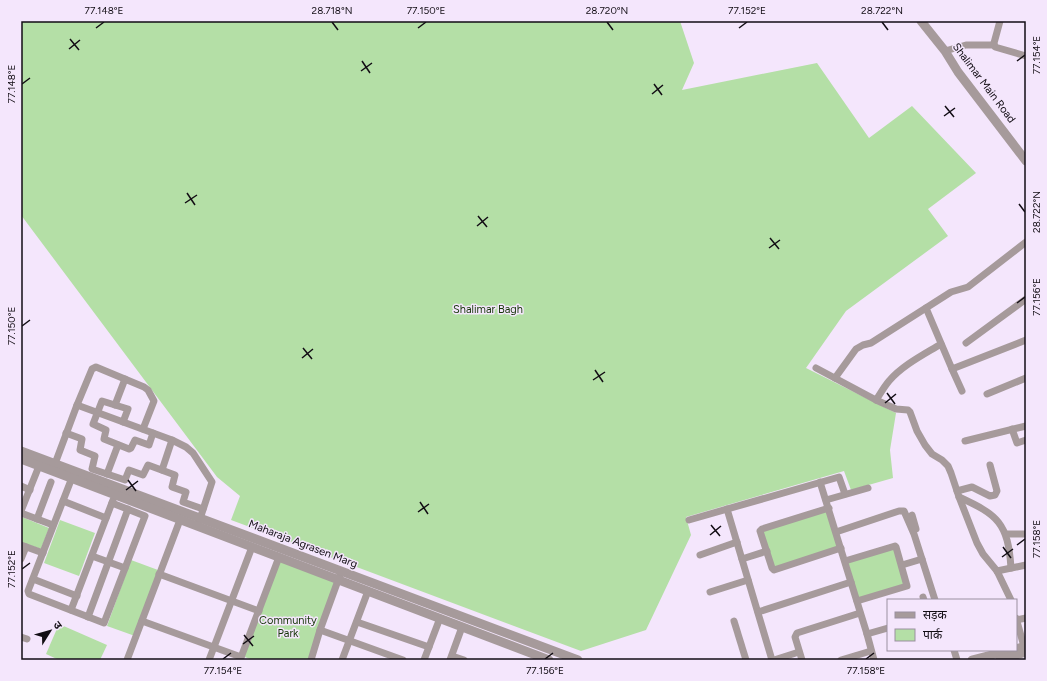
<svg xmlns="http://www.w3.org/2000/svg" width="1047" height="681" viewBox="0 0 1047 681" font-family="Figtree,'Noto Sans Devanagari',sans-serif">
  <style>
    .park { fill: #b4dfa6 }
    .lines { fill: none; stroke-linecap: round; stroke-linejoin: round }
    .minor { stroke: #a69a9b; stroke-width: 7 }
    .tertiary { stroke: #a69a9b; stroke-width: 9 }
    .ticks { fill: none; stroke: #120d14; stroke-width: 1.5 }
    .labels { text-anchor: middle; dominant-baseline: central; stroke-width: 3; stroke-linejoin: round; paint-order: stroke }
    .street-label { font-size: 11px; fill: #120d14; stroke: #f4e6fc }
    .park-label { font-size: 11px; fill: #163608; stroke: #f4e6fc }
    .neatline { fill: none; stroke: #120d14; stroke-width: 1.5 }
    .ticks-label { font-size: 10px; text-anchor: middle; fill: #120d14 }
  </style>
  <rect width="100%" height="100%" fill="#f4e6fc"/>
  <!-- park -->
  <g class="park">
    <polygon points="21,21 680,21 694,63 682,90 817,63 869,138 912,106 976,173 928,209 948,236 846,311 806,368 896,413 890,450 893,478 851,490 844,471 686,517 691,535 646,630 581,651 231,520 240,496 217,477 21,215"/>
    <polygon points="827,511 838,547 774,567 763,531"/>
    <polygon points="22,517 49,528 41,549 21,542"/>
    <polygon points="60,520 95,533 79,576 44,563"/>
    <polygon points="895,548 905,584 858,598 848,562"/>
    <polygon points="131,560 158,570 135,636 107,626"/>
    <polygon points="278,560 336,582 313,660 253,660 242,656"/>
    <polygon points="59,624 107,645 100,660 59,660 46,654"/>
  </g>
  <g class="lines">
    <!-- minor -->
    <g class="minor">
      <polyline points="1000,21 994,43 995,47 1026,56"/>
      <polyline points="945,51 966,45 994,45"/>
      <polyline points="926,308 952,369 1026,340"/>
      <polyline points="966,343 1026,299"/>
      <polyline points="816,368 876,400 896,409 908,410 910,412 917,431 925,445 932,454 942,460 948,466 951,473 959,497 977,543 983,554 997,571 1011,600"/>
      <polyline points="952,369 962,391"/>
      <polyline points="835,378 856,349 863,345 871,343 951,292 968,287 1026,242"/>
      <polyline points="987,394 1026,378"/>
      <path d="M876,400C880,394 884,387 889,381C903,365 923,355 941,344"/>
      <polyline points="77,405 92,369 96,367 144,387 148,390 154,401 143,429"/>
      <polyline points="115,405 125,379"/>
      <polyline points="123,422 128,409 102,401 93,424 106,430 104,439 129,449 131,448 135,440 149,445 153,433"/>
      <polyline points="1012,429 1017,443 1026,440"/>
      <polyline points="66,433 82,439 80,450 95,456 92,469 125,480 129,470 143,475 148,465 175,475 172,487 186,492 183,502 203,509"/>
      <polyline points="965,441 1026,426"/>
      <polyline points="53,469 77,405 172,440 186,447 193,453 212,482 199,522"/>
      <polyline points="162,470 172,440"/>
      <polyline points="107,474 118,445"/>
      <polyline points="73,475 28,591 29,594 104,623 145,516 112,503"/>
      <polyline points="820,482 867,634 874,660"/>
      <polyline points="21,486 30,490"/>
      <polyline points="957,491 972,487 990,496 995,495 997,491 990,465"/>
      <path d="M959,497C998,515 1008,523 1011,568"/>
      <polyline points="826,500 868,488"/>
      <polyline points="63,501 106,518"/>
      <polyline points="829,508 762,529 760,531 772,568 774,570 841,548"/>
      <polyline points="727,509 772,660"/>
      <polyline points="21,511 39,466"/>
      <polyline points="21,513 53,525"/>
      <polyline points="912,515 916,529"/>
      <polyline points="37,519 51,482"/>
      <polyline points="689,520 839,477 845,494"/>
      <polyline points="836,532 899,511 904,511 914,534 935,600"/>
      <polyline points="1006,534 1026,534"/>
      <polyline points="21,545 43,553"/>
      <polyline points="700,555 737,542"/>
      <polyline points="92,556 125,568"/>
      <polyline points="21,559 26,547"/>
      <polyline points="742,559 767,551"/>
      <polyline points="845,561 895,546 896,547 907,586 857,601"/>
      <polyline points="902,565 922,559"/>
      <polyline points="997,571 1026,565"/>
      <polyline points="159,574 259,611"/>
      <polyline points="33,579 77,596"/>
      <polyline points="710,592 748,580"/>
      <polyline points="923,597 924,600"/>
      <polyline points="71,610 113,500"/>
      <polyline points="758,612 851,582"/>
      <polyline points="88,617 128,509"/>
      <polyline points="1016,618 1025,650"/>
      <polyline points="1016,620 1026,618"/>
      <polyline points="142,621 241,657"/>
      <polyline points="734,621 746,660"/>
      <polyline points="357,622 429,647"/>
      <polyline points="320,630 403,660"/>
      <polyline points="867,634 888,628"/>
      <polyline points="21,637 27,639"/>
      <polyline points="954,650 957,660"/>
      <polyline points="452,656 464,660"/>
      <polyline points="127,660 180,520"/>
      <polyline points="209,660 252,547"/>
      <polyline points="240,660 279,557"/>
      <polyline points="311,660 320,630 340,575"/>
      <polyline points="342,660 368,591"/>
      <polyline points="424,660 440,618"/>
      <polyline points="450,660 462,627"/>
      <polyline points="774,660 799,652"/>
      <polyline points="802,660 795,637 797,633 860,613"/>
      <polyline points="841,660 871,651"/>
    </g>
    <!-- tertiary -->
    <g class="tertiary">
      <polyline points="921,21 945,51 958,72 1026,161"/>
      <polyline points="21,451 578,660"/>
      <polyline points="21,459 549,660"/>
      <polyline points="1016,649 1026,646"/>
      <polyline points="972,660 1011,650"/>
      <polyline points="1000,660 1026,652"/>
    </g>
  </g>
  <!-- ticks -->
  <path class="ticks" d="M332,22L338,30M607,22L613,30M882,22L888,30M96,28L104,22M418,28L426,22M739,28L747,22M70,39L79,50M69,49L80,40M362,61L370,73M1017,61L1025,55M361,71L372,63M22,84L30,78M654,84L662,95M652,94L663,85M945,106L954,117M944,116L955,108M187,193L195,205M185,203L197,195M1019,204L1025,212M478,216L487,227M477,226L488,217M770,238L779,249M769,248L780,240M1017,303L1025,297M22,326L30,320M303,348L312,359M302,358L313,349M595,370L603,382M593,380L605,372M887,393L895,404M885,403L896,394M128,480L136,491M126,490L138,481M420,502L428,514M418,512L429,504M711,525L720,536M710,535L721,526M1017,545L1025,539M1003,547L1011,558M1002,557L1013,549M22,569L30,563M244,635L253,646M243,644L254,636M223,659L231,653M545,659L553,653M866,659L874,653"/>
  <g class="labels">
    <!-- street labels -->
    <g class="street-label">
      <text transform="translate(984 83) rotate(53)">Shalimar Main Road</text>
      <text transform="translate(303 544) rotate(21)">Maharaja Agrasen Marg</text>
    </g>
    <!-- park labels -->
    <g class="park-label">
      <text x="488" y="309">Shalimar Bagh</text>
      <text x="288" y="620">Community<tspan x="288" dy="13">Park</tspan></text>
    </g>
  </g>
  <!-- border -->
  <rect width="1047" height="681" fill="none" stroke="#f4e6fc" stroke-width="44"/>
  <!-- legend -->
  <rect x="887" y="599" width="130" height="52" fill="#f4e6fc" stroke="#9a8f9f"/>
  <rect x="895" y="612" width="20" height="6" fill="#a69a9b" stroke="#9a8f9f"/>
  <text x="923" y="619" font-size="12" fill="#120d14">सड़क</text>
  <rect x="895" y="629" width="20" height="12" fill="#b4dfa6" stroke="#9a8f9f"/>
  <text x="923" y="639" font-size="12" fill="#120d14">पार्क</text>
  <!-- north arrow -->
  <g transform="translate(50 631) rotate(53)" stroke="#f4e6fc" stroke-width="3" paint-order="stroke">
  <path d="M0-3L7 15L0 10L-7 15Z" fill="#120d14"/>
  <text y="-6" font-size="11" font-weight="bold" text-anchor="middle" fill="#120d14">उ</text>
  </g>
  <rect x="22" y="22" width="1003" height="637" class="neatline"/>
  <g class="ticks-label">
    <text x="104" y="14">77.148°E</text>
    <text x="332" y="14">28.718°N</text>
    <text x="426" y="14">77.150°E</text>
    <text x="607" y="14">28.720°N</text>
    <text x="747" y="14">77.152°E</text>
    <text x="882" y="14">28.722°N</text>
    <text transform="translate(1036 55) rotate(-90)" y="4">77.154°E</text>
    <text transform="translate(11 84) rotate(-90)" y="4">77.148°E</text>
    <text transform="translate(1036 212) rotate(-90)" y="4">28.722°N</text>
    <text transform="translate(1036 297) rotate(-90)" y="4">77.156°E</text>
    <text transform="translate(11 326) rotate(-90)" y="4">77.150°E</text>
    <text transform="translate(1036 539) rotate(-90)" y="4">77.158°E</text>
    <text transform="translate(11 569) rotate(-90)" y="4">77.152°E</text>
    <text x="223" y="674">77.154°E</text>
    <text x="545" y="674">77.156°E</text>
    <text x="866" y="674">77.158°E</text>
  </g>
</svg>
